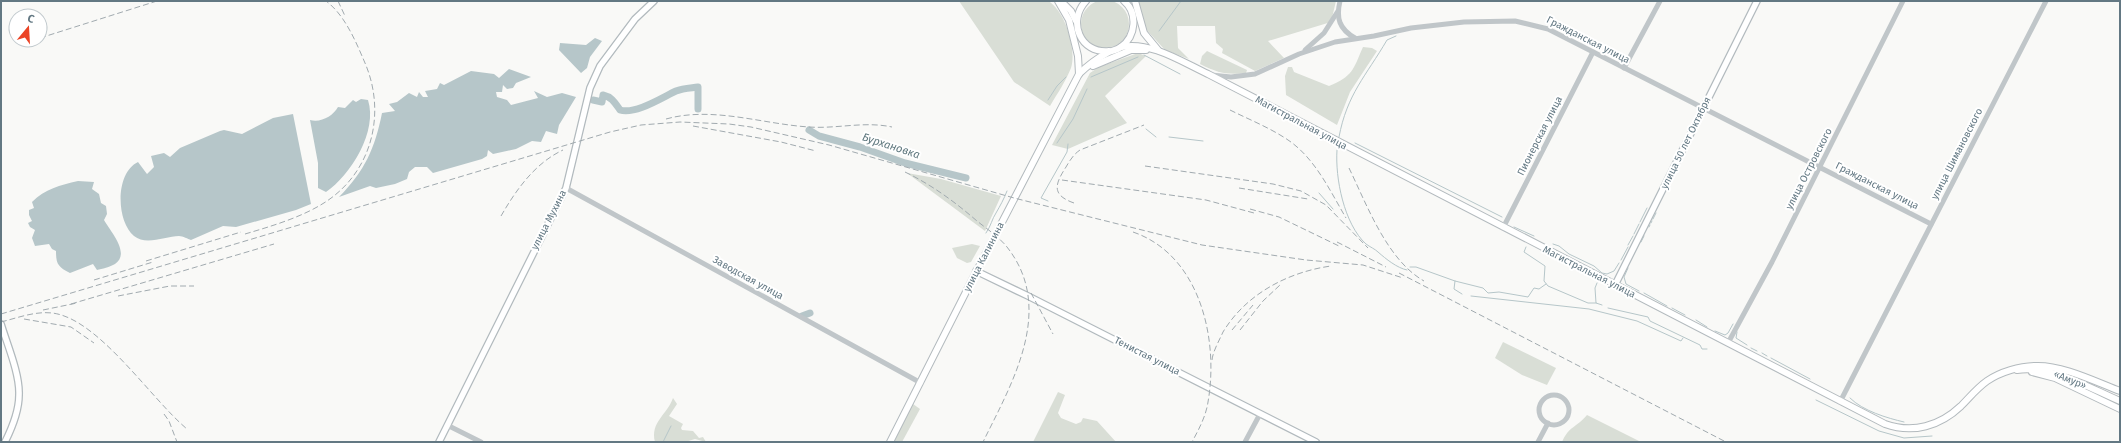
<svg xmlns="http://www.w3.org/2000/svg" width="2121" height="443" viewBox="0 0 2121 443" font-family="'Fira Sans',sans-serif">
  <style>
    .green { fill: #d9ded6 }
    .water { fill: #b6c6c9 }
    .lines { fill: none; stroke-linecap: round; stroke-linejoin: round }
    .stream { stroke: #b6c6c9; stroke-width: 1 }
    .river { stroke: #b6c6c9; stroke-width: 7 }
    .secondary-casing { stroke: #b2babe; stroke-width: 8 }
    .primary-casing { stroke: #b3babe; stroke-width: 8 }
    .trunk-casing { stroke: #b3b9bc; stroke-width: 8 }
    .tertiary { stroke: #c0c6c9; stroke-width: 5 }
    .secondary { stroke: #fff; stroke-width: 5.5 }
    .primary { stroke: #fff; stroke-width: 6 }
    .trunk { stroke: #fff; stroke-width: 6 }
    .rail { stroke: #a1aaaf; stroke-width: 1; stroke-dasharray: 6 3; stroke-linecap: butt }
    .labels { text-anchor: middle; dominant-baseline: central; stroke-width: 4; stroke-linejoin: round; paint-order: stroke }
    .street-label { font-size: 10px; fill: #637883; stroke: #fff }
    .water-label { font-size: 11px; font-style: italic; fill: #5e777d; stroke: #fff }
  </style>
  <rect width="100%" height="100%" fill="#f9f9f7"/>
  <!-- green -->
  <g class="green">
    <circle cx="1105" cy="24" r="24"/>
    <path d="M959,1H1048C1065,10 1077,50 1071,68C1066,81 1057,94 1050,106L1014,82Z"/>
    <polygon points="1137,1 1336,1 1331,22 1268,41 1284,58 1255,71 1222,53 1223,49 1216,43 1215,26 1177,26 1178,48 1189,59 1165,50 1143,26"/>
    <path d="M1363,47L1372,48L1377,51L1350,92L1337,125L1286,95L1285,76L1288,67H1292L1294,72L1329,86C1353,76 1353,70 1363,47Z"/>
    <path d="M1207,51L1247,70L1246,73C1226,75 1218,73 1200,64L1202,56Z"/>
    <polygon points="1138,53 1146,56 1105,96 1127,123 1068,149 1052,145 1090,73 1099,67"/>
    <polygon points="907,173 941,179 1001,196 985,231"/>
    <polygon points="972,244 980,246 971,262 967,263 957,258 952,248"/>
    <polygon points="1503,342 1556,368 1547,385 1522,375 1495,358"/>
    <polygon points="1058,392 1065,395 1058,413 1061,418 1076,424 1081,422 1083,418 1097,421 1116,442 1033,442"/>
    <path d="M673,398L677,404L669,416L683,424L681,428L682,430L693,431L699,438L703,437L706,442L695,439L685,442H655C650,422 667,415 673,398Z"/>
    <polygon points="913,404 920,409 902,442 892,442 910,406"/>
    <path d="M1587,415L1641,442H1562C1569,426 1576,428 1587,415Z"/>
  </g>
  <!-- water -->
  <g class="water">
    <polygon points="595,38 602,41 590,57 587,68 581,73 559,50 560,43 586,45"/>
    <path d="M509,69L531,77L516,83L513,88L507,89L503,85L502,92H496L497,97L507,100L511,105L538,98L534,91L547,97L562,93L576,97L559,125L557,134L546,131L541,142L532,141L516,149L493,154L488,150L487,156L482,159L433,173L427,167H415L409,172L407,179L395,184L376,188L370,186L339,197C365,171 375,148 382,113L395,111L389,104L397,102L409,93L417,97L419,92L423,97H428L425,91L437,89L440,83L444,85L471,71L494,74L499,78Z"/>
    <path d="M361,99L368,100C378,131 351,175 326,192L318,188V163L310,120C321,123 333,116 338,107L345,108L353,100L356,102Z"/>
    <path d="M293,114L311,204L296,210L236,227L223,226L191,240C188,239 183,236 179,236C166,236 146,246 134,236C116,221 115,173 138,162L147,174L154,167L151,156L164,153L170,157L180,148L220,131L224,130L242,134L273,118Z"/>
    <path d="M78,181L94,182L92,189L99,194L101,203L106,206L107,214L104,220C110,231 131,253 115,264C110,267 102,269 97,270L93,264L70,273C58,267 56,264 56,251L52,249L49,244L35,246L32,238L35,230L30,227L28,223L32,221L29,215V210L34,208L32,202C45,189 60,185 78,181Z"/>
  </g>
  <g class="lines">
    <!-- stream -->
    <g class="stream">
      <polyline points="1159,31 1181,1"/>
      <polyline points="1144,55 1180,74"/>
      <polyline points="1091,77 1138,57"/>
      <polyline points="1048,100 1057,86 1066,77"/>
      <polyline points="1146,129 1156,137"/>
      <polyline points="1169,137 1203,141"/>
      <path d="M1339,137C1347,94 1366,76 1387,40L1396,36"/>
      <polyline points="1057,143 1073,119 1087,89"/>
      <polyline points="1355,143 1502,217"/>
      <path d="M1337,150C1335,178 1344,224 1366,244C1370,247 1375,249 1378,252C1386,259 1397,268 1407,270"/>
      <polyline points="1319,193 1333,209"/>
      <polyline points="1048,201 1041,198 1067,152 1068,144"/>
      <polyline points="1653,219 1656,213"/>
      <polyline points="1640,222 1647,208"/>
      <polyline points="1651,223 1652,221"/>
      <polyline points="1514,227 1534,236"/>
      <polyline points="1649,227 1650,225"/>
      <path d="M986,233C991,226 992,219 996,213C1000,206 1004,199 1007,191"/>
      <polyline points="1634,234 1639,224"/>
      <polyline points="1641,242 1644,236"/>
      <polyline points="1553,244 1559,246 1569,254 1594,266 1602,273 1607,274 1614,271 1619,263"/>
      <polyline points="1628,245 1633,236"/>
      <polyline points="1526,247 1524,252 1545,266 1544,281 1548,286 1588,303 1596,303"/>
      <polyline points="1621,260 1628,247"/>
      <polyline points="1410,267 1416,267 1455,281 1483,288 1488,293 1499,292 1528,297 1534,288 1539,289 1546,284"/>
      <polyline points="1628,268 1624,277 1626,284 1639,291"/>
      <polyline points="1455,281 1454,289 1462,294"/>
      <polyline points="1597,283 1595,288 1596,303 1602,305"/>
      <polyline points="1644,293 1667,306"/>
      <polyline points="1471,296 1589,309 1637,321 1681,341 1683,338"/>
      <polyline points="1608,308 1648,317 1650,321 1700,345 1702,349 1707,349"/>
      <polyline points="1672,308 1685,315"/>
      <polyline points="1696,320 1707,327"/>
      <polyline points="1715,331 1725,335 1728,333 1733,324"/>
      <polyline points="1737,332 1736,338 1747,345"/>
      <polyline points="1751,348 1757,351"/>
      <polyline points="1762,353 1767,356"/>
      <polyline points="1771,358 1810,379"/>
      <path d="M1850,398C1863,411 1887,418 1904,422"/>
      <polyline points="1816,400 1879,431 1904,438 1932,436"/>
      <polyline points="663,442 671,426"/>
    </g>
    <!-- river -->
    <g class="river">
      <path d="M593,100L602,102L603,95C612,97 615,103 620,110C635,115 663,97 676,91C683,88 691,88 698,87V109"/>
      <polyline points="809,130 819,136 860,147 905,163 966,178"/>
      <polyline points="802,316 810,313"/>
    </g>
    <defs>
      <g id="secondary">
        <polyline points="976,271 1028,296 1316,442"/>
        <polyline points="1615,285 1757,1"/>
        <path d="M1,324C7,344 20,374 19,395C19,411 12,428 5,442"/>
        <polyline points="439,442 566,188 590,88 600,66 635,19 654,1"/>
      </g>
      <g id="primary">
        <polyline points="1058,1 1069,20 1078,56 1079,74"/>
        <path d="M1086,1C1067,21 1080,54 1109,51"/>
        <polyline points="1135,1 1144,33 1158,50"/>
        <polyline points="1063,3 1071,11 1076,21"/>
        <path d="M1121,47C1151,41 1182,62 1208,74L1885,424C1913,434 1940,426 1961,406C1969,398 1977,388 1987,381C2000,372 2020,366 2036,366C2062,365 2096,382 2120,391"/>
        <polyline points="1093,66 1131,50 1146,50"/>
        <polyline points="2032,372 2055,378 2120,409"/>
        <path d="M890,442L972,280L1079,74C1088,65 1096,59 1107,53C1111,51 1117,50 1121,47C1136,36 1138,13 1124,1"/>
      </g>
      <path id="trunk" d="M2017,370C2052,365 2089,388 2120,401"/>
    </defs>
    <!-- secondary casing -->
    <use href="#secondary" class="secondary-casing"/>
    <!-- primary casing -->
    <use href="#primary" class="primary-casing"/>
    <!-- trunk casing -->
    <use href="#trunk" class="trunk-casing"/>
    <!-- tertiary -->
    <g class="tertiary">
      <path d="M1340,1C1336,18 1339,29 1355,38"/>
      <polyline points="1305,50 1324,33 1338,11"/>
      <polyline points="1624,68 1660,1"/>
      <polyline points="1211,75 1231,77 1255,74 1299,54 1335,42 1374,36 1411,28 1464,22 1515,21 1548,29 1931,224"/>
      <polyline points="566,188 921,383"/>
      <polyline points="1503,228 1593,52"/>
      <polyline points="1728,343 1772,262 1903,1"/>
      <circle cx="1554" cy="410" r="15"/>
      <polyline points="1840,402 2046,1"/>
      <polyline points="447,425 481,442"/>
      <polyline points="1245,442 1260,414"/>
      <polyline points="1538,442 1548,423"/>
    </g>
    <!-- secondary -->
    <use href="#secondary" class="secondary"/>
    <!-- primary -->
    <use href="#primary" class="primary"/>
    <!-- trunk -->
    <use href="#trunk" class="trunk"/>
    <!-- rail -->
    <g class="rail">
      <polyline points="338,1 345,16"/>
      <polyline points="40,38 157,1"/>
      <path d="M1230,110C1248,119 1268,127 1285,138C1314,156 1329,189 1346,218"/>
      <path d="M666,119C713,106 762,124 809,127C837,129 864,121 892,127"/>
      <polyline points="693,126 781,142 816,151"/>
      <polyline points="1145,166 1273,184 1301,191 1326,205 1368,248"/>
      <path d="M1349,168C1367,205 1387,260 1424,281"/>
      <path d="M905,172C932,185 955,202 977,221C987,229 999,237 1007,247C1056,309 1012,383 983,442"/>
      <polyline points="1062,180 1206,200 1254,213"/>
      <polyline points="1239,188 1308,199"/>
      <path d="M1074,203C1051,195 1055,184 1066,167C1070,160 1074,154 1080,150L1144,125"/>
      <polyline points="1250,209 1279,217 1341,247"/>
      <path d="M501,216C516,190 535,163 563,150"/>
      <path d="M1133,232C1200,255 1219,339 1208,402C1206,416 1199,429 1192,442"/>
      <path d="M245,234C272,226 303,217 327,201C373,170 386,112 365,63C356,42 345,15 326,1"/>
      <polyline points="1337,242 1386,267"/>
      <polyline points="146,261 241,232"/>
      <polyline points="1399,273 1726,442"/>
      <polyline points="94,280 153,262"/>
      <polyline points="1031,293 1053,334"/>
      <polyline points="118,296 170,286 194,286"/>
      <polyline points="71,304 274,244"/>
      <polyline points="43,310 77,303"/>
      <polyline points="1,314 610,132 641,125 680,122 729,124 751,127 829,145 1014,198 1202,245 1306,260 1363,265 1403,278"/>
      <polyline points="24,319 71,327 94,343"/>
      <path d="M1,322C17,318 35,311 52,313C98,318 151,399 187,429"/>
      <polyline points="1232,330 1253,305"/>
      <polyline points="1240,330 1263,301 1280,285"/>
      <path d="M1212,360C1213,351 1219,341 1223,332C1246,294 1288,272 1331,266"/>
      <polyline points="164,414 169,421 177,442"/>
    </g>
  </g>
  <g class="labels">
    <!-- street labels -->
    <g class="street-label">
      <text transform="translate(1588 40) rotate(27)">Гражданская улица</text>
      <text transform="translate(1301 123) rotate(28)">Магистральная улица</text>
      <text transform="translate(1540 136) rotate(-63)">Пионерская улица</text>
      <text transform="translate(1686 143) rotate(-64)">улица 50 лет Октября</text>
      <text transform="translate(1957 154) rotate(-63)">улица Шимановского</text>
      <text transform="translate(1809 169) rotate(-63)">улица Островского</text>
      <text transform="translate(1877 186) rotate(27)">Гражданская улица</text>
      <text transform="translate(549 220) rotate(-63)">улица Мухина</text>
      <text transform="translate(984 257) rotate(-63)">улица Калинина</text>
      <text transform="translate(1589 272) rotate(27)">Магистральная улица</text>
      <text transform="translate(748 278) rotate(29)">Заводская улица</text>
      <text transform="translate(1147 356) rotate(27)">Тенистая улица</text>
      <text transform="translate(2070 380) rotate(22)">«Амур»</text>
    </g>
    <!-- water labels -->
    <g class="water-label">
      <text transform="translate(891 146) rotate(18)">Бурхановка</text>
    </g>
  </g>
  <!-- border -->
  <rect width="2121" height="443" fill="none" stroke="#637883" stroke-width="4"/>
  <!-- north arrow -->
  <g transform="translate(28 28) rotate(18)"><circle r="19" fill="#ffffff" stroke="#c1c9cd"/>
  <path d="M0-3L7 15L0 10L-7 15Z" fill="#eb4325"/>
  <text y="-6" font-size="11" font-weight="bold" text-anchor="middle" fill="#637883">С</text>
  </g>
</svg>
